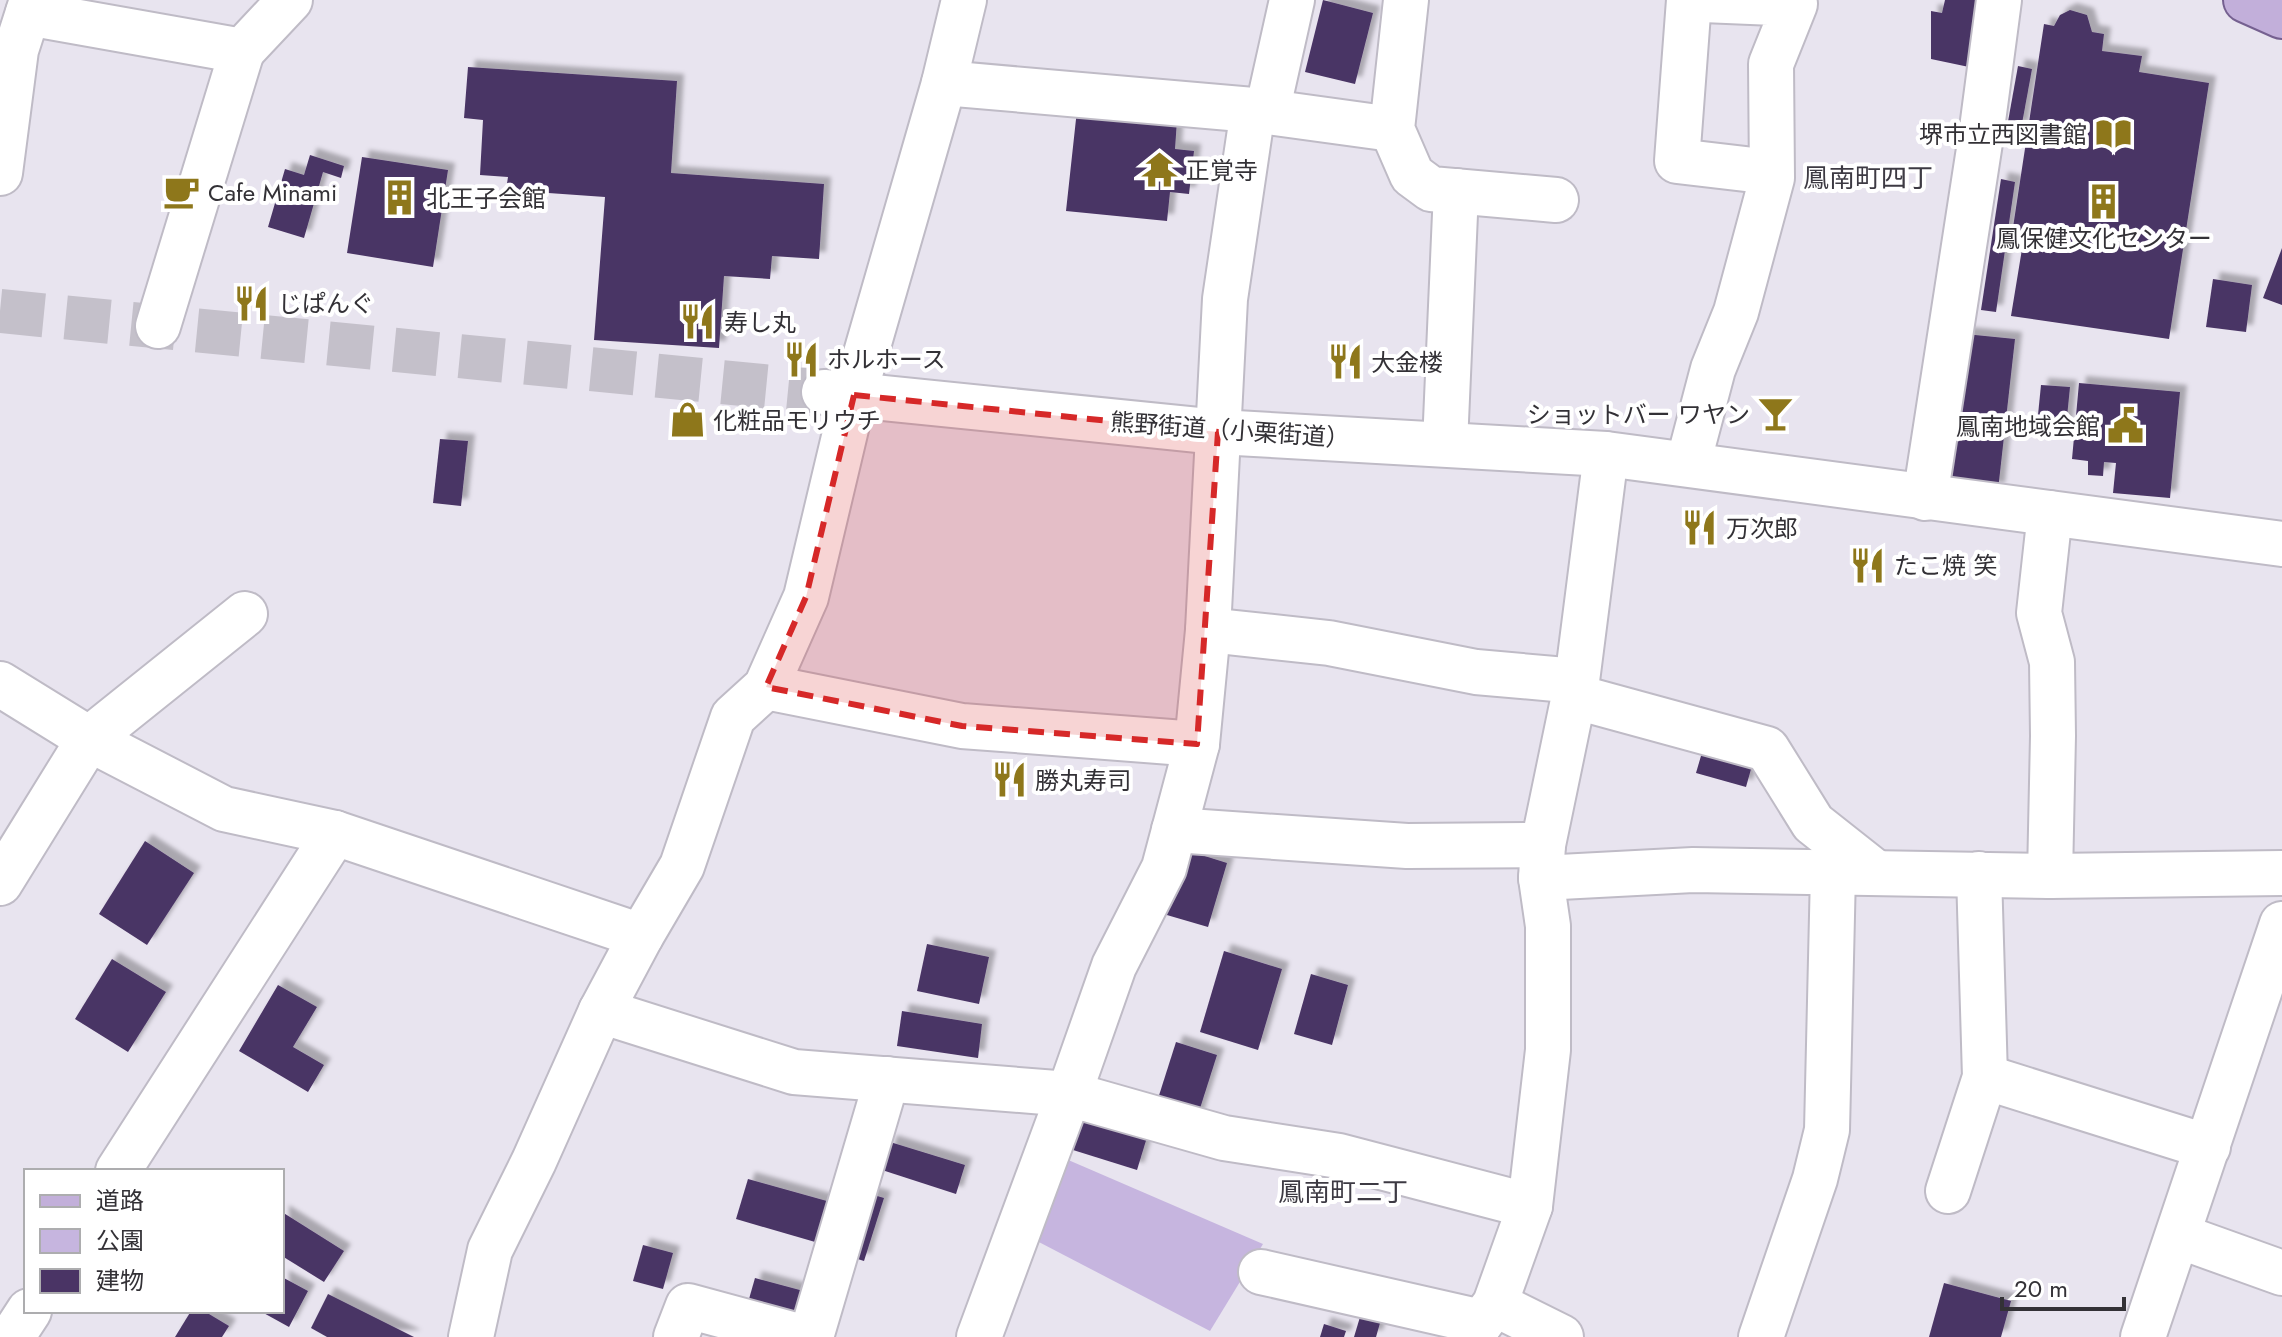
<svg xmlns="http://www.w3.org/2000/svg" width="2282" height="1337" viewBox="0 0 2282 1337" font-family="Jost,'Noto Sans JP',sans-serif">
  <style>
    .green { fill: #c6b5df }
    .building { fill: #4a3465; filter: url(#shadow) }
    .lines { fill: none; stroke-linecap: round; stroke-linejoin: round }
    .minor-tunnel { stroke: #c4c0ca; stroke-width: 44; stroke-dasharray: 44 22; stroke-linecap: butt }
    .minor-casing { stroke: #bfbbc6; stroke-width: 48 }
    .major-casing { stroke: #756090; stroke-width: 48 }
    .minor { stroke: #fff; stroke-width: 44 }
    .major { stroke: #c2afda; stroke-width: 44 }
    .marked { fill: #d62828; fill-opacity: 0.2; stroke: #d62828; stroke-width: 6; stroke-dasharray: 16 10; stroke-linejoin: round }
    .labels { text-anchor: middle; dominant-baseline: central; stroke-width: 8; stroke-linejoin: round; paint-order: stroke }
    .poi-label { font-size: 24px; fill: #333136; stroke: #fff; text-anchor: start }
    .street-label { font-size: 24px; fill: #333136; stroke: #fff }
    .neighbourhood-label { font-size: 26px; fill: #3d3a43; stroke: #fff }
  </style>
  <defs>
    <filter id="shadow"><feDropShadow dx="7" dy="-7" stdDeviation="2" flood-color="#0004"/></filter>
  </defs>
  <rect width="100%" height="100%" fill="#e8e4ef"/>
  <!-- green -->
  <polygon class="green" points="1066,1159 1263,1244 1210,1331 1035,1240"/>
  <!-- building -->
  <g class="building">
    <polygon points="1323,0 1373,13 1355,84 1305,72"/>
    <polygon points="1945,0 1977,0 1969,67 1931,59 1931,11 1942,13"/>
    <polygon points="2070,10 2087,15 2092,32 2104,34 2102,51 2142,56 2139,72 2209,83 2169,339 2011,316 2022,249 2010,247 2044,24 2054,26 2060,15"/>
    <polygon points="2018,66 2032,69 2021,129 2007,127"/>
    <polygon points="468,67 677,81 671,173 824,184 819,259 772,256 770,279 724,276 719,348 594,340 605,197 506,190 508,177 480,175 483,120 464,118"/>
    <polygon points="1077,110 1177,120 1175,149 1194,151 1189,194 1170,192 1167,221 1066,211"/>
    <polygon points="310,155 344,166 341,178 323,172 304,238 268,227 285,169 304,175"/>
    <polygon points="362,157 448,170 433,267 347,253"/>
    <polygon points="2001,179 2015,182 1996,312 1981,310"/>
    <polygon points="2282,248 2282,305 2263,298"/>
    <polygon points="2213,279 2252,285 2246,332 2206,327"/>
    <polygon points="1965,334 2015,339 1998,490 1959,485 1949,473"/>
    <polygon points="2079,383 2180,392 2170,498 2113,493 2116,463 2104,462 2103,476 2088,475 2088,461 2072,459"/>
    <polygon points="2041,385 2070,387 2065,437 2036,435"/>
    <polygon points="440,439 468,441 461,506 433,503"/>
    <polygon points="1703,749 1753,762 1746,787 1696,773"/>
    <polygon points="145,841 194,873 147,945 99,914"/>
    <polygon points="1179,848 1227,863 1208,927 1160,913"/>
    <polygon points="927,944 989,957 979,1004 917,991"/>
    <polygon points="1224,951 1282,969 1258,1050 1200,1032"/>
    <polygon points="112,959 166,992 128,1052 75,1019"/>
    <polygon points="1311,974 1348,985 1332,1045 1294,1034"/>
    <polygon points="278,985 317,1007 293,1047 324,1065 308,1092 239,1051"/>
    <polygon points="902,1011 982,1024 978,1058 897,1046"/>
    <polygon points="1176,1042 1217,1055 1196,1121 1155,1108"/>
    <polygon points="1084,1114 1148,1134 1137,1170 1073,1150"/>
    <polygon points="890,1142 965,1165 956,1194 882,1170"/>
    <polygon points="748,1179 834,1203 822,1244 736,1219"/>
    <polygon points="867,1193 884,1198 864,1261 848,1256"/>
    <polygon points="282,1212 344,1251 324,1282 282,1256"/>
    <polygon points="643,1245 673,1253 663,1289 633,1281"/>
    <polygon points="282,1277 308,1291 289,1327 260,1311 282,1311"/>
    <polygon points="755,1278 811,1293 802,1322 747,1306"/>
    <polygon points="1944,1283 2011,1301 2001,1337 1929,1337"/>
    <polygon points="328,1294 414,1337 327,1337 311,1328"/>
    <polygon points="191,1311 204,1311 229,1326 222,1337 175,1337"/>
    <polygon points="1360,1317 1380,1323 1376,1337 1354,1337"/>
    <polygon points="1324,1324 1346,1331 1344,1337 1320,1337"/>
  </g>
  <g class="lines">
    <!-- minor-tunnel -->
    <polyline class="minor-tunnel" points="0,311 824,392"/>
    <defs>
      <g id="minor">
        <polyline points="1406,0 1392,129 1412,175 1431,189 1556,200"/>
        <polyline points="1689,0 1677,161 1771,172"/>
        <polyline points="28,13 242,51 290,0"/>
        <polyline points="944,83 1253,110 1392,129"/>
        <polyline points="1267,112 1292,0"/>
        <polyline points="0,173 16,50 32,0"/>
        <polyline points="158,326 242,51"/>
        <polyline points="824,392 1218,432 1606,454 2282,544"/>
        <polyline points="1445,444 1456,191"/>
        <polyline points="1688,464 1713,369 1736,312 1772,178 1771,64 1795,4 1703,0"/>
        <polyline points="1925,498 1981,136 1999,0"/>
        <polyline points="2050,513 2039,613 2052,662 2053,736 2050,876"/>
        <polyline points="1208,630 1329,643 1476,672 1577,681"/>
        <polyline points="0,684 89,739 224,809 335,833 641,936"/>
        <polyline points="766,687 962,726 1197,744"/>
        <polyline points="1573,696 1767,749 1813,823 1875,872"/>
        <polyline points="1174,830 1407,846 1543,845"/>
        <polyline points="1541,878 1693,870 2050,876 2282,873"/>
        <polyline points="0,883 89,739 245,614"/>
        <polyline points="601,1011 794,1072 1069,1094 1224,1138 1339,1156 1530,1206"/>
        <polyline points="1985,1077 2208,1147"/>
        <polyline points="118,1171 335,833"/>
        <polyline points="1948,1191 1985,1077 1979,874"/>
        <polyline points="2179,1236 2282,1273"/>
        <polyline points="1261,1272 1481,1322"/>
        <polyline points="1495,1304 1561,1337"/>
        <polyline points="12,1337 29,1311"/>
        <polyline points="471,1337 490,1250 534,1161 601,1011 641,936 682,866 733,717 766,687 806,597 854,395 944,83 964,0"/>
        <polyline points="676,1337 688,1306 802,1337"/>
        <polyline points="811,1337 887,1079"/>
        <polyline points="979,1337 1069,1094 1114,966 1164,868 1197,744 1208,630 1225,299 1253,110"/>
        <polyline points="1470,1337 1495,1304 1530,1206 1548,1050 1548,926 1541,878 1543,845 1577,681 1606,454"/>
        <polyline points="1761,1337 1815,1179 1827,1130 1833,873"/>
        <polyline points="2143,1337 2282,924"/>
      </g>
      <polyline id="major" points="2246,0 2282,16"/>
    </defs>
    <!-- minor casing -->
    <use href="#minor" class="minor-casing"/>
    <!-- major casing -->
    <use href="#major" class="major-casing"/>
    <!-- minor -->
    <use href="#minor" class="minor"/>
    <!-- major -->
    <use href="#major" class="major"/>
  </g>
  <!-- marked area -->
  <path class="marked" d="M854,395L1218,432L1197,744L962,726L766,687L806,597Z"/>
  <!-- icons -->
  <defs>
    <symbol id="library-bare" viewBox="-9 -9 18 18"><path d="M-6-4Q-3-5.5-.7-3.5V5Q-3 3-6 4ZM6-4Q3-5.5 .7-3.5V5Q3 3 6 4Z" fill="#8e771b" stroke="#fff" stroke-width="2.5" paint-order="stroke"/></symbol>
    <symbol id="temple-bare" viewBox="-9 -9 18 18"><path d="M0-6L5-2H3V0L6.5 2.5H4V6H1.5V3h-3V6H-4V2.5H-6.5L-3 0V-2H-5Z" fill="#8e771b" stroke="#fff" stroke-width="2.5" paint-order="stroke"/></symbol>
    <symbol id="cafe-bare" viewBox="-9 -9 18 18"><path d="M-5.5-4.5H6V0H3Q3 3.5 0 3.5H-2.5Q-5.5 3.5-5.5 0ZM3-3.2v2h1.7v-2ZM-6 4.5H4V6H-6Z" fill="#8e771b" stroke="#fff" stroke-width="2.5" paint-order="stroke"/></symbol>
    <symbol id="building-bare" viewBox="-9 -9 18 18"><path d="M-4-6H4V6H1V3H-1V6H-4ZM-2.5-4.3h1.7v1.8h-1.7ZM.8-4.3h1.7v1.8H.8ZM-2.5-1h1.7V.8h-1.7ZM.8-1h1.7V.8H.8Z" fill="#8e771b" stroke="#fff" stroke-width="2.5" paint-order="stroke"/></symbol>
    <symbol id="restaurant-bare" viewBox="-9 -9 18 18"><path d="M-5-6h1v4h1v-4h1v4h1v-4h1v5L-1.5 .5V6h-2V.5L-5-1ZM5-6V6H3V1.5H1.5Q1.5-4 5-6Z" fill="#8e771b" stroke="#fff" stroke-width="2.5" paint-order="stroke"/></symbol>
    <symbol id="bar-bare" viewBox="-9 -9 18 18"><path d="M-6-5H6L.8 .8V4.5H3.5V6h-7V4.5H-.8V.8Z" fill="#8e771b" stroke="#fff" stroke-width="2.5" paint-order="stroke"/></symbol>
    <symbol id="shop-bare" viewBox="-9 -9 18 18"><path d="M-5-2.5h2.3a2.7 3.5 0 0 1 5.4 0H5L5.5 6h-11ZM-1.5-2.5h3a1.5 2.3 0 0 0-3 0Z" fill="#8e771b" stroke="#fff" stroke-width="2.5" paint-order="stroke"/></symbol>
    <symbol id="civic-bare" viewBox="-9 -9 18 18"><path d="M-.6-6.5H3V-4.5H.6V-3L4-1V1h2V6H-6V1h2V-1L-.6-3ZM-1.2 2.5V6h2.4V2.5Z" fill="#8e771b" stroke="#fff" stroke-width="2.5" paint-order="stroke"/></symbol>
  </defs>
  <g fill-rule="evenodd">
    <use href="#library-bare" x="2088" y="108" width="51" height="51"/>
    <use href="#temple-bare" x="1134" y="144" width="51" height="51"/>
    <use href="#cafe-bare" x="156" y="166" width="51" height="51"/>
    <use href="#building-bare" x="374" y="172" width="51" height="51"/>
    <use href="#building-bare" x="2078" y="176" width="51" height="51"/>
    <use href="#restaurant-bare" x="226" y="278" width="51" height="51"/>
    <use href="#restaurant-bare" x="672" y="296" width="51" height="51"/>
    <use href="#restaurant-bare" x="776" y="334" width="51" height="51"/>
    <use href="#restaurant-bare" x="1320" y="336" width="51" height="51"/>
    <use href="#bar-bare" x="1750" y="388" width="51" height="51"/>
    <use href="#shop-bare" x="662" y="394" width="51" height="51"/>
    <use href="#civic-bare" x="2100" y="400" width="51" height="51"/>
    <use href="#restaurant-bare" x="1674" y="502" width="51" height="51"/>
    <use href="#restaurant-bare" x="1842" y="540" width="51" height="51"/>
    <use href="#restaurant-bare" x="984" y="754" width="51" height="51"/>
  </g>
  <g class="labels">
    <!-- poi labels -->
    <g class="poi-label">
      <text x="2087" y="134" text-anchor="end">堺市立西図書館</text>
      <text x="1186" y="170">正覚寺</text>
      <text x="208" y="192">Cafe Minami</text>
      <text x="426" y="198">北王子会館</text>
      <text x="2104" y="238" text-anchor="middle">鳳保健文化センター</text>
      <text x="278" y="303">じぱんぐ</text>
      <text x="724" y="322">寿し丸</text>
      <text x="827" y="359">ホルホース</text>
      <text x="1371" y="362">大金楼</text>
      <text x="1750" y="414" text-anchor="end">ショットバー ワヤン</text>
      <text x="713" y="420">化粧品モリウチ</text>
      <text x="2100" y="426" text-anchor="end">鳳南地域会館</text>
      <text x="1726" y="528">万次郎</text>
      <text x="1894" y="565">たこ焼 笑</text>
      <text x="1035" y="780">勝丸寿司</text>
    </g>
    <!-- street labels -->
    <g class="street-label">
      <text transform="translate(1230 430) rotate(4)">熊野街道（小栗街道）</text>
    </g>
    <!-- neighbourhood labels -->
    <g class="neighbourhood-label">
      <text x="1868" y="178">鳳南町四丁</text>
      <text x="1343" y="1192">鳳南町二丁</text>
    </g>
  </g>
  <!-- legend -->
  <rect x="24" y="1169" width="260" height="144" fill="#ffffff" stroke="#adadaf" stroke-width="2"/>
  <rect x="40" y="1195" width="40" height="12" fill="#c2afda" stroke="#adadaf" stroke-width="2"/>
  <text x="96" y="1209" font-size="24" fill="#333136">道路</text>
  <rect x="40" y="1229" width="40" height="24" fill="#c6b5df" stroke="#adadaf" stroke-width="2"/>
  <text x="96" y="1249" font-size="24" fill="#333136">公園</text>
  <rect x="40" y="1269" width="40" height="24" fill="#4a3465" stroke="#adadaf" stroke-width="2"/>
  <text x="96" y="1289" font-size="24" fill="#333136">建物</text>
  <!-- scale -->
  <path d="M2002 1297v12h122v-12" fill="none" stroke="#333136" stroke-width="4"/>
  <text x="2014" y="1297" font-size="24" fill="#333136" stroke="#ffffff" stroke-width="6" paint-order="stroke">20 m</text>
</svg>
